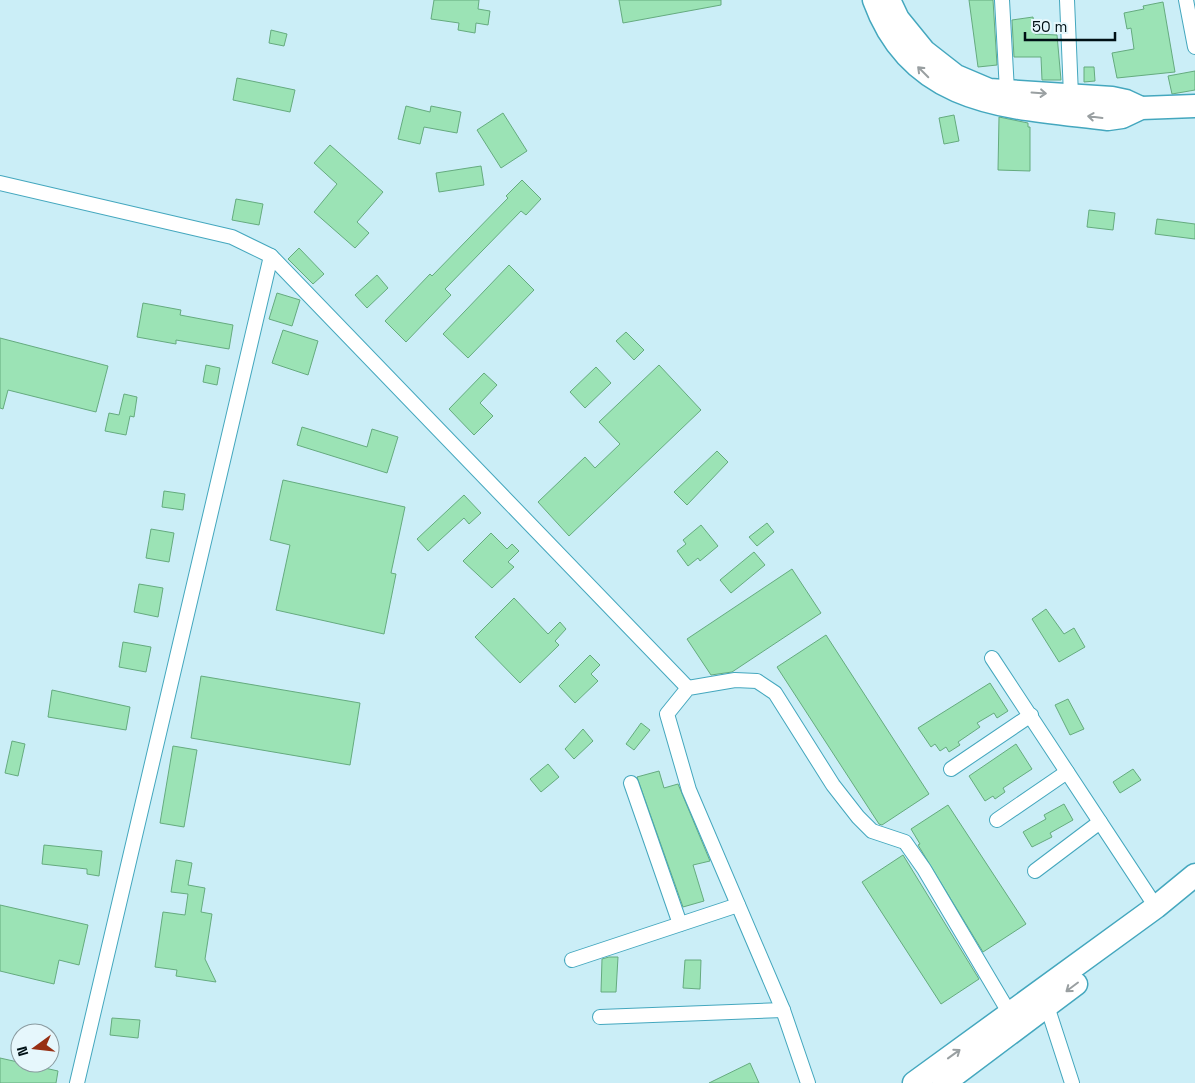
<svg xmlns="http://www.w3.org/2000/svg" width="1195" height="1083" viewBox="0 0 1195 1083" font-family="'Space Grotesk',sans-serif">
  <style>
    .building { fill: #9be3b5; stroke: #65ab7f }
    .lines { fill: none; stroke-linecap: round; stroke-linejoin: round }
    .street-casing { stroke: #44a7be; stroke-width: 16 }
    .primary-casing { stroke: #44a7be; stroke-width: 25 }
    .street { stroke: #fff; stroke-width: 14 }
    .primary { stroke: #fff; stroke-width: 22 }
    .oneway { stroke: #999fa1 }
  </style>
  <rect width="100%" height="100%" fill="#cbeef7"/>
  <!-- building -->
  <g class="building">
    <polygon points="434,0 479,0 478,9 490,11 488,25 476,23 475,33 458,30 459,23 431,19"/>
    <polygon points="619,0 721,0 721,5 623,23"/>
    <polygon points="969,0 993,0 997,65 978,67"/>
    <polygon points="1163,2 1175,72 1117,78 1112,53 1134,49 1131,28 1127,29 1124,13 1144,9 1143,6"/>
    <polygon points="1033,17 1035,34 1057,35 1061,80 1042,80 1041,57 1014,57 1012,20"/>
    <polygon points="271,30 287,34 284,46 269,43"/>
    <polygon points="1084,67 1094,67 1095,81 1084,82"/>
    <polygon points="1195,71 1195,90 1172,94 1168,76"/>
    <polygon points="237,78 295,90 290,112 233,100"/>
    <polygon points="406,106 430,112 431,106 461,112 457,133 424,127 420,144 398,139"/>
    <polygon points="503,113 527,151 501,168 477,130"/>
    <polygon points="954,115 959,141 944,144 939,118"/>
    <polygon points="999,117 1028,123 1028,127 1030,127 1030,171 998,170"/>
    <polygon points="330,145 383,192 357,222 369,233 355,248 314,212 337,184 314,163"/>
    <polygon points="481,166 484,185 439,192 436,173"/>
    <polygon points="522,180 541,199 526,215 521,211 445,289 451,295 406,342 385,321 430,274 432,276 508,198 506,196"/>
    <polygon points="236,199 263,204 259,225 232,220"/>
    <polygon points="1089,210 1115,213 1113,230 1087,227"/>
    <polygon points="1157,219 1195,224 1195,239 1155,234"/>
    <polygon points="299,248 324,274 313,284 288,259"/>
    <polygon points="509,265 534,290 468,358 443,334"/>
    <polygon points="377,275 388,288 367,308 355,295"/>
    <polygon points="277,293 300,300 292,326 269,319"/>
    <polygon points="143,303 181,310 180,315 233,325 229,349 176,340 176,344 137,337"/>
    <polygon points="283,330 318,341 308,375 272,363"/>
    <polygon points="626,332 644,350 634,360 616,341"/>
    <polygon points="0,338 108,366 96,412 8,390 3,409 0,408"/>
    <polygon points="206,365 220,368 217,385 203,382"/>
    <polygon points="659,365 701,410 569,536 538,502 585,457 595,468 620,444 599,422"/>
    <polygon points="596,367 611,383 585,408 570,392"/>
    <polygon points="484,373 497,385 480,403 493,416 474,435 449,409"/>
    <polygon points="124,394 137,397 134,417 130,416 126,435 105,431 109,413 119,415"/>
    <polygon points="302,427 367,447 372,429 398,437 387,473 297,445"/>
    <polygon points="717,451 728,462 687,505 674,492"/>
    <polygon points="283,480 405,507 391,573 396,574 384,634 276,610 290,545 270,540"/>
    <polygon points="164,491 185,494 183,510 162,507"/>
    <polygon points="464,495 481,513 469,524 464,518 428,551 417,539"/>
    <polygon points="767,523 774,532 757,546 749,537"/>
    <polygon points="701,525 718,546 700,561 698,558 688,566 677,551 686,544 683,540"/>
    <polygon points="151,529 174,533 169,562 146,558"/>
    <polygon points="491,533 507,549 512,544 519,551 508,562 514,567 492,588 463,561"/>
    <polygon points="754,552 765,565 731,593 720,580"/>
    <polygon points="792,569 821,613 732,672 711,675 687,639"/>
    <polygon points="139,584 163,588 158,617 134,612"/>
    <polygon points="514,598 548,634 560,622 566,629 555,641 559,645 520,683 475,637"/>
    <polygon points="1046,609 1064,634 1074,628 1085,647 1059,662 1032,619"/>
    <polygon points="826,635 929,794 882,825 879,824 777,667"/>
    <polygon points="123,642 151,647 146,672 119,667"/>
    <polygon points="590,655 600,665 591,674 598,681 575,703 559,686"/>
    <polygon points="201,676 360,703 350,765 191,738"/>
    <polygon points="990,683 1008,711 997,718 994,713 977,723 980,727 958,742 960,745 949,752 946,747 940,751 935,744 931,747 918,728"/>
    <polygon points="52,690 130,707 126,730 48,717"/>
    <polygon points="1068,699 1084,729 1070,735 1055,705"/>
    <polygon points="641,723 650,730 634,750 626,744"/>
    <polygon points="583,729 593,741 574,759 565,749"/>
    <polygon points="12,741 25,744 18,776 5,773"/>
    <polygon points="1016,744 1032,769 1003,788 1005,792 995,799 993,796 985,801 969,776"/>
    <polygon points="173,746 197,750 184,827 160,823"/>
    <polygon points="548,764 559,777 541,792 530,779"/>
    <polygon points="1133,769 1141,780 1120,793 1113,782"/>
    <polygon points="659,771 664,788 678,784 710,861 693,865 704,901 683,907 637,777"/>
    <polygon points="1064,804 1073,820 1050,833 1052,837 1032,847 1023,832 1046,819 1044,815"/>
    <polygon points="948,805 1026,924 983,952 918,845 920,844 911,829"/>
    <polygon points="44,845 102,851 99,876 87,874 87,869 42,864"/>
    <polygon points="903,855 979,979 941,1004 862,882"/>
    <polygon points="176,860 192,863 188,885 205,888 201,912 212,914 205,959 216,982 176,976 177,970 155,967 163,912 185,915 188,894 171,892"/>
    <polygon points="0,905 88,925 79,965 59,960 54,984 0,971"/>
    <polygon points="609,957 618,957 616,992 601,992 602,959"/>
    <polygon points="685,960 701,960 700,989 683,988"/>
    <polygon points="112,1018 140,1020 138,1038 110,1035"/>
    <polygon points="0,1058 58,1071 56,1083 0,1083"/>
    <polygon points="750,1063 759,1083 709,1083"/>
  </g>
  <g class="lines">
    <defs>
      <g id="street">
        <polyline points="1002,0 1007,91"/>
        <polyline points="1067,0 1071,95"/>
        <polyline points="1186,0 1195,47"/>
        <polyline points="0,183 232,237 271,256 688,688"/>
        <polyline points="992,658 1156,907"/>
        <polyline points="951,769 1031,715"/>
        <polyline points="631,783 680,924"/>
        <polyline points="997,820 1067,772"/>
        <polyline points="1035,871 1100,822"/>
        <polyline points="572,960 738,905"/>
        <polyline points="1047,1006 1072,1083"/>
        <polyline points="600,1017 783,1010"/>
        <polyline points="77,1083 271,256"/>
        <polyline points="808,1083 783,1010 689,790 667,714 688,688 735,680 757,681 775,693 833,785 858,817 872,831 905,842 924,869 1013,1019"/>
      </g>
      <g id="primary">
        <path d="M874,0C913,108 1011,107 1108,119L1122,117L1141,108L1195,106"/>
        <polyline points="889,0 898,19 924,51 956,76 989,90 1112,98 1126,101 1141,108"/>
        <polyline points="914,1083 1156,907 1195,875"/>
        <polyline points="944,1083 1076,984"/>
      </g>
    </defs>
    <!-- street casing -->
    <use href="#street" class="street-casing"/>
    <!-- primary casing -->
    <use href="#primary" class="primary-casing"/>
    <!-- street -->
    <use href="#street" class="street"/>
    <!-- primary -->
    <use href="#primary" class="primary"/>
  </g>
  <!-- one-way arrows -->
  <defs><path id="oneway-shaft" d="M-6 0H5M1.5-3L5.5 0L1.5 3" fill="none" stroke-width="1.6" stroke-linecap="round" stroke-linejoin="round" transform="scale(1.25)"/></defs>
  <g class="oneway">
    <use href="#oneway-shaft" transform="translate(923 72) rotate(-135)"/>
    <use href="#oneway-shaft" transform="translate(1039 93) rotate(4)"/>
    <use href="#oneway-shaft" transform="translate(1095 117) rotate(-173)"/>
    <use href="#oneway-shaft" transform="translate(1072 987) rotate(143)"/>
    <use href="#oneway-shaft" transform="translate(954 1054) rotate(-36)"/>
  </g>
  <!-- north arrow -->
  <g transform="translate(35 1048) rotate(255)"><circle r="24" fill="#e6f7fc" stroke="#8a9ba0"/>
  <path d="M0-4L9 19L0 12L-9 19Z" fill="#972f13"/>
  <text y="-8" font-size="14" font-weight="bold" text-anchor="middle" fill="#001015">N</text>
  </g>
  <!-- scale -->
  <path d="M1025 32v8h90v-8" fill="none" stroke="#001015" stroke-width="2.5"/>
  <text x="1032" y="32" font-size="15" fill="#001015" stroke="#e6f7fc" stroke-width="4" paint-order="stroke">50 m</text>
</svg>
